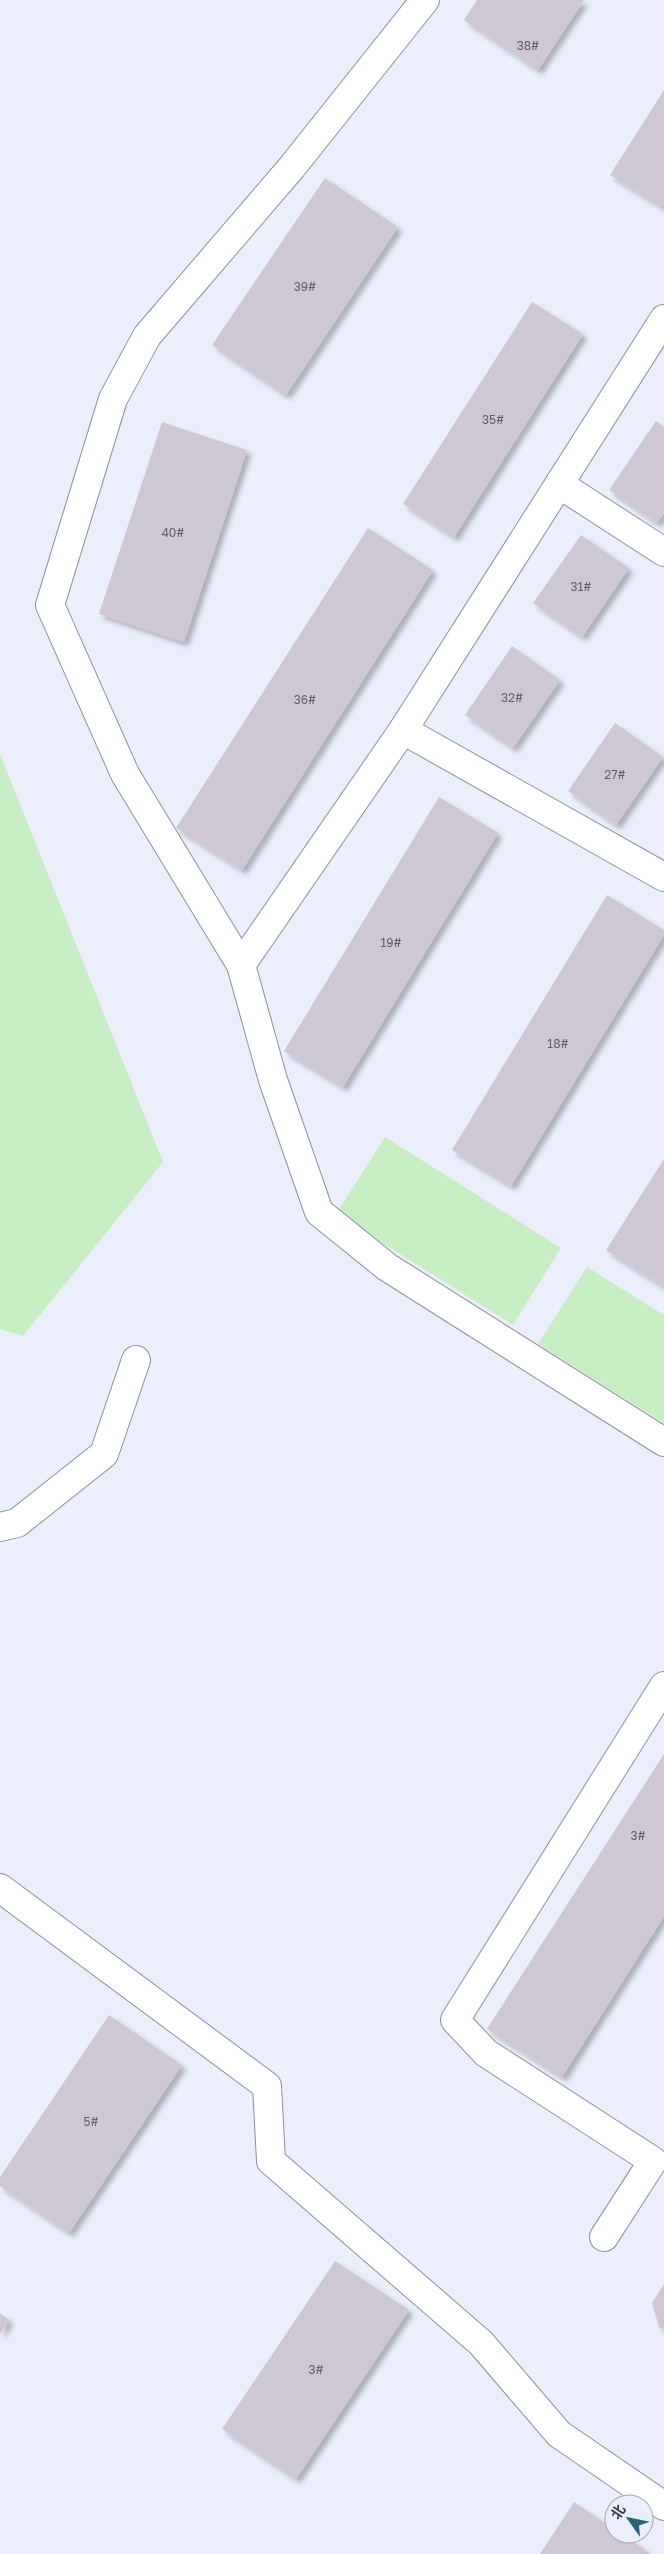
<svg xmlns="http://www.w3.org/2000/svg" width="664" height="2554" viewBox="0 0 664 2554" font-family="'Golos Text','Noto Sans SC',sans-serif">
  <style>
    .green { fill: #c7eec3 }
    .building { fill: #cdc8d4; filter: url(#shadow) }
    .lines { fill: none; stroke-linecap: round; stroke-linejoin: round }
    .street-casing { stroke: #8c909b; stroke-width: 30 }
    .street { stroke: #fff; stroke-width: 28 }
    .labels { text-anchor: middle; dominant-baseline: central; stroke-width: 4; stroke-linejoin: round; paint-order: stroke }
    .number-label { font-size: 12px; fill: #5f5f66 }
  </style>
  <defs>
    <filter id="shadow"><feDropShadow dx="4.5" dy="4.5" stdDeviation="2.5" flood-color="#0004"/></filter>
  </defs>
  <rect width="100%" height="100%" fill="#ebeffb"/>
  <!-- green -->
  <g class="green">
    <polygon points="0,754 163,1162 23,1336 0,1329"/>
    <polygon points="385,1137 561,1248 513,1325 336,1214"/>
    <polygon points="587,1267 664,1315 664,1423 538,1344"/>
  </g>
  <!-- building -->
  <g class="building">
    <polygon points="477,0 584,0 538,70 464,20"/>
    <polygon points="664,90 664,204 662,207 610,175"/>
    <polygon points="325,178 398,227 286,395 212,345"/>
    <polygon points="532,302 583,334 454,537 403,504"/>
    <polygon points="656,421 664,427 664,513 657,523 609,490"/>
    <polygon points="162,422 247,450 184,642 99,614"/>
    <polygon points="368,528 433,570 242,870 176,828"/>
    <polygon points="581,535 629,568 582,637 533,603"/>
    <polygon points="512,646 560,680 513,748 465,715"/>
    <polygon points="615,723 663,757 616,825 568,791"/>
    <polygon points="439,797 498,833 343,1087 284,1051"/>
    <polygon points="607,895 664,930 664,935 511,1186 452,1150"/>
    <polygon points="664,1159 664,1287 606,1250"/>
    <polygon points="664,1754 664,1916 562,2077 487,2029"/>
    <polygon points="109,2015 182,2065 69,2233 0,2186 0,2177"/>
    <polygon points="335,2261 409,2310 296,2479 222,2429"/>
    <polygon points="664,2284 664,2330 659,2327 652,2303"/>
    <polygon points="0,2313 9,2320 0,2334"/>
    <polygon points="574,2502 614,2529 614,2534 622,2534 646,2550 643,2554 540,2554"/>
  </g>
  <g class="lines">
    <defs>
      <g id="street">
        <polyline points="425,0 292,167 147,336 113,399 50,605 125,774 241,965 273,1080 319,1212 387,1267 664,1442"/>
        <polyline points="559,484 664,552"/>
        <polyline points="403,730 664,877"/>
        <polyline points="241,965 403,730 664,319"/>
        <polyline points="0,1527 17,1523 104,1454 136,1360"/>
        <polyline points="0,1888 267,2086 271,2161 481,2343 559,2434 664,2506"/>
        <polyline points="604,2237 653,2161 486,2053 455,2020 664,1686"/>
      </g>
    </defs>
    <!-- street casing -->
    <use href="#street" class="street-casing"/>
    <!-- street -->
    <use href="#street" class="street"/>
  </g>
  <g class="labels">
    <!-- number labels -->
    <g class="number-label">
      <text x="528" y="45">38#</text>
      <text x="305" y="286">39#</text>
      <text x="493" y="419">35#</text>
      <text x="173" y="532">40#</text>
      <text x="581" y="586">31#</text>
      <text x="512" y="697">32#</text>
      <text x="305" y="699">36#</text>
      <text x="615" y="774">27#</text>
      <text x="391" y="942">19#</text>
      <text x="558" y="1043">18#</text>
      <text x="638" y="1835">3#</text>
      <text x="91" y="2121">5#</text>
      <text x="316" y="2369">3#</text>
    </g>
  </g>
  <!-- north arrow -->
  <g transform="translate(629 2519) rotate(303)"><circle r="24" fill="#ebeffb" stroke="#a4a7b1"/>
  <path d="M0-4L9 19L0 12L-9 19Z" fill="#2a657d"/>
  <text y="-8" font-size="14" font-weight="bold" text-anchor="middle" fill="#3a3c41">北</text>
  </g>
</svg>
